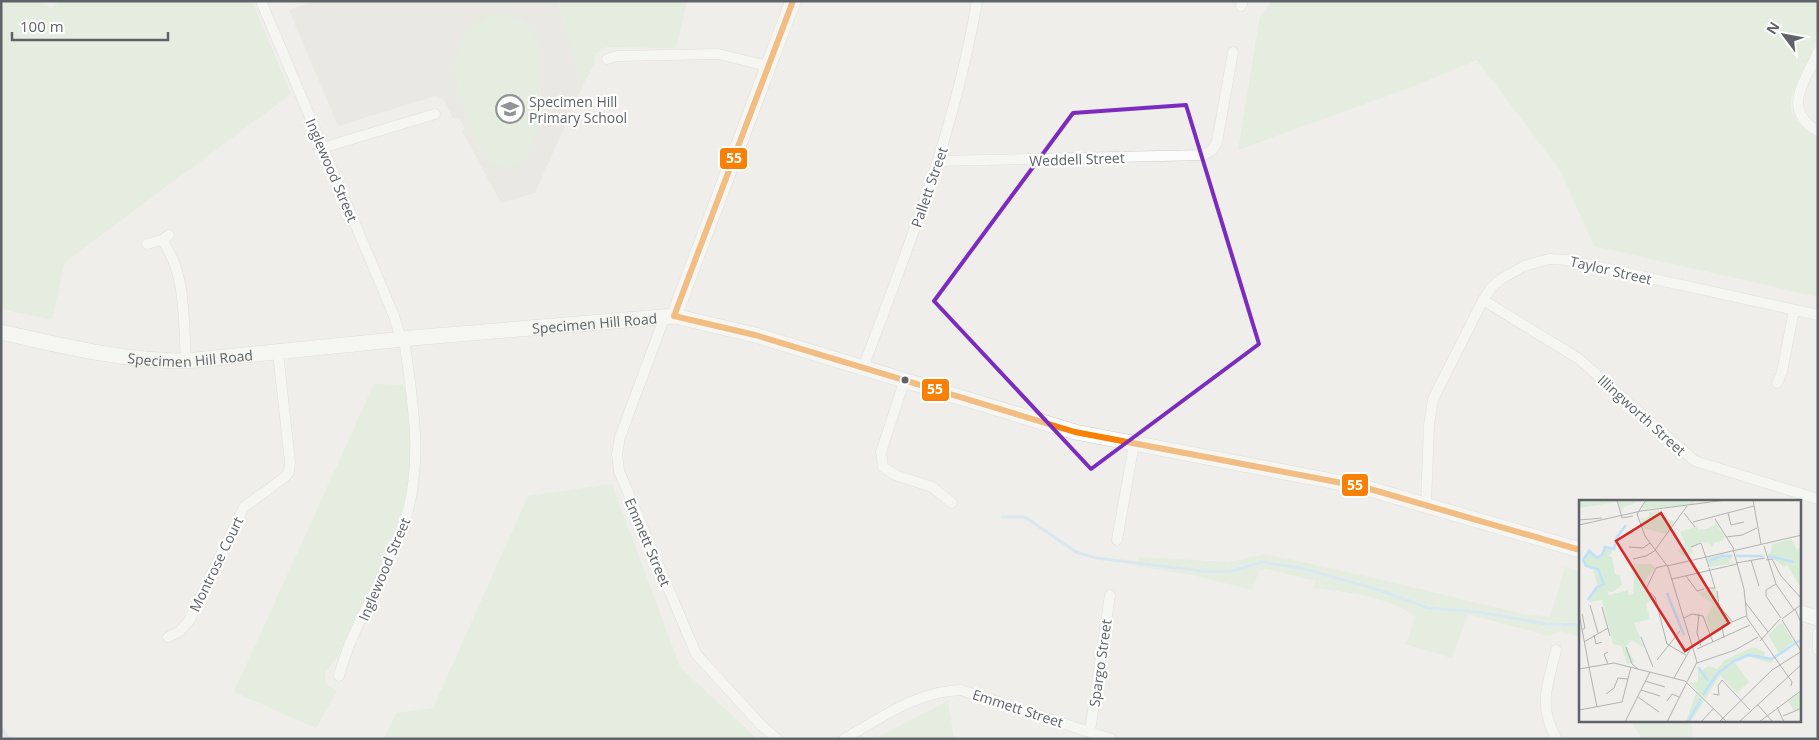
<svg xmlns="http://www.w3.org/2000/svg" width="1819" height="740" viewBox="0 0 1819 740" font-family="'Open Sans',sans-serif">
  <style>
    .education { fill: #e2e0da }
    .green { fill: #d8ebd6 }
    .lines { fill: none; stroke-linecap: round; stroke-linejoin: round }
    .stream { stroke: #bfe0f9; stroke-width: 3 }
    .street-casing { stroke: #cbcccc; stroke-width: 11 }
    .secondary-casing { stroke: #cacacb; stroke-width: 16 }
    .street { stroke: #fdfcfc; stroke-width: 10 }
    .secondary { stroke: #fdfcfc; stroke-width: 15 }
    .bus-1-casing { stroke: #fff; stroke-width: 10 }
    .bus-1 { stroke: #f78005; stroke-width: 6 }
    .marked { fill: none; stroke: #7b2cbf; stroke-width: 4; stroke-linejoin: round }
    .bus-dot { fill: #5f6368; stroke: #fff; stroke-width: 2 }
    .labels { text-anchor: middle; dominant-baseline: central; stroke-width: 4.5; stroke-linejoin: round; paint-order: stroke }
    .poi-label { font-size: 14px; fill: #5f6368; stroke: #fff; text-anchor: start }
    .street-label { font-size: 14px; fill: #5f6368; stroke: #fff }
    .inset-river { fill: none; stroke: #bfe0f9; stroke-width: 2.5 }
    .inset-road { fill: none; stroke: #b1b2b2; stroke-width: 1 }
    .view { fill: #d62828; fill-opacity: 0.15; stroke: #d62828; stroke-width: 2.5 }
    .inset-edge { fill: none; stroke: #5f6368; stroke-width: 2.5 }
    .line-badge { stroke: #fff; stroke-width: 2 }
    .badge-label { font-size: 14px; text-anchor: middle; font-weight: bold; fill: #fff }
  </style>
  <rect width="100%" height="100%" fill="#efeeea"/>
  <!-- education -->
  <polygon class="education" points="315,1 557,1 583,85 535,193 501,203 462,131 465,129 460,119 453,118 444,100 435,96 338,126 289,10"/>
  <!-- green -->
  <g class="green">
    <polygon points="1,1 39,1 51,8 60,1 252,1 291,94 65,262 52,320 1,309"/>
    <polygon points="557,1 687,1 676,48 607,47 595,54 595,63 583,85"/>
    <path d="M1272,1H1818C1818,12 1819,25 1817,36C1809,77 1762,107 1818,138V297L1594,246L1560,170L1477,60L1414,86L1238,150L1260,16Z"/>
    <path d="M491,14C503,15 525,16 532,29C541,42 543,103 540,119C537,134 529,161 513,167C505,169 493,166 488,160C475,144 455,89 455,68C455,58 460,44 465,35C471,26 482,19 491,14Z"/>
    <path d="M374,384L404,385C408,407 412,430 411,453C408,527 368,593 337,658L325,672L326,684L337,691L316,728L234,692Z"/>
    <polygon points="612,484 680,667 757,739 384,739 396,713 433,708 528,496"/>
    <path d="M1266,554L1379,579L1523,614L1550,617L1565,567L1580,572V637L1561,631L1549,636L1468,614L1452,658L1406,644L1415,617C1391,596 1344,592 1314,588L1316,581L1266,569L1258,572L1253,590L1197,576L1137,566L1139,557L1229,562Z"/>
    <polygon points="948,701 954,739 874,739"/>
    <polygon points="1631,721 1691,721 1693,739 1642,739"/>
  </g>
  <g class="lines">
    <!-- stream -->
    <g class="stream">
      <polyline points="1002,517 1025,517 1076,552 1096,558 1211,572 1232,571 1262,562 1305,569 1379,590 1428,608 1477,612 1548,624 1580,625"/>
      <polyline points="1,728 9,739"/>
    </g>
    <defs>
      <g id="street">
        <polyline points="261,1 394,316 401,339"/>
        <polyline points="1241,6 1243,1"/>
        <path d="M1818,52C1806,80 1780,110 1818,131"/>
        <polyline points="607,59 618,56 718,54 768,66"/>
        <polyline points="322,148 435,114"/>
        <polyline points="939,161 1204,155 1212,150 1217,142 1233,52"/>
        <path d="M162,240C187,275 183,320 186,361"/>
        <polyline points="147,244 162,240 169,235"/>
        <polyline points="1483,300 1579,359 1695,461 1818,499"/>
        <polyline points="665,316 620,437 617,454 619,471 696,654 762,726 777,739"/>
        <path d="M863,368C909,245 955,131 977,1"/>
        <polyline points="904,382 881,452 883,467 895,475 932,487 952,503"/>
        <polyline points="1777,383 1782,372 1794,310"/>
        <polyline points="1426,504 1429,425 1433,399 1483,300 1491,288 1501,279 1524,266 1549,259 1568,260 1818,315"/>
        <polyline points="1117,540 1134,444"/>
        <polyline points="1818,633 1818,650"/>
        <polyline points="168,637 179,632 189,621 244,507 285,477 289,472 290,462 278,353"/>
        <path d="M1556,650C1548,685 1537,706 1557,739"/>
        <path d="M339,676C352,625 385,580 402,530C425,467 413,403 404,339"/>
        <polyline points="1090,731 1110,595"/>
        <path d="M844,739C881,718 917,691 961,690L1111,739"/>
      </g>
      <g id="secondary">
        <polyline points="674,316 793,1"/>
        <path id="s1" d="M1,332C63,346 123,361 186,361L423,337L674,316L755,335L1075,432L1363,487L1580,550"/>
        <polyline points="1800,613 1818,618"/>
      </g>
    </defs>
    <!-- street casing -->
    <use href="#street" class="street-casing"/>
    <!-- secondary casing -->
    <use href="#secondary" class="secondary-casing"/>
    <!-- street -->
    <use href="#street" class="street"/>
    <!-- secondary -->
    <use href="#secondary" class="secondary"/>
    <defs>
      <g id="bus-1">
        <polyline points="674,316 755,335 1075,432 1363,487 1580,550"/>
        <polyline points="674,316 793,1"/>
      </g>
    </defs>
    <!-- bus-1 casing -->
    <use href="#bus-1" class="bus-1-casing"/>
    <!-- bus-1 -->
    <use href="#bus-1" class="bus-1"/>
  </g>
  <!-- marked area -->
  <path d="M0 0H1819V740H0ZM1186,105L1259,344L1091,469L934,301L1073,113Z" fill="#efeeea" fill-opacity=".55" fill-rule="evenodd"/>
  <path class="marked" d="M1186,105L1259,344L1091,469L934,301L1073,113Z"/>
  <!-- icons -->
  <defs>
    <symbol id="school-ring" viewBox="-11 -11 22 22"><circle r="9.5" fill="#fff" stroke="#919496" stroke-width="1.5"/><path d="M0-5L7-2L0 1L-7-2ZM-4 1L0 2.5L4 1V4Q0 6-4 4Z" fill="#919496"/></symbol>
  </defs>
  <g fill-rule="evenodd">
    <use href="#school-ring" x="494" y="93" width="32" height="32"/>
  </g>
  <!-- markers -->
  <circle class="bus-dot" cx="905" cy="380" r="4.5"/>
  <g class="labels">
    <!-- poi labels -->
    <g class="poi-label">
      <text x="529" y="101">Specimen Hill<tspan x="529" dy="16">Primary School</tspan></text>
    </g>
    <!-- street labels -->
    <g class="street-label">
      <text transform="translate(1077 159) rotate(-2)">Weddell Street</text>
      <text transform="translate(332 170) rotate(67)">Inglewood Street</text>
      <text transform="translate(929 187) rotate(-71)">Pallett Street</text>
      <text transform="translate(1611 270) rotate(13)">Taylor Street</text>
      <text stroke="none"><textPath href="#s1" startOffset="598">Specimen Hill Road</textPath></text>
      <text stroke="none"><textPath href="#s1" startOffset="192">Specimen Hill Road</textPath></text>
      <text transform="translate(1642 415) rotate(42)">Illingworth Street</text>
      <text transform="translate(648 542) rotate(67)">Emmett Street</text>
      <text transform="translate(216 564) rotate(-64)">Montrose Court</text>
      <text transform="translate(384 569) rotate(-67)">Inglewood Street</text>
      <text transform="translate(1100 663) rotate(-82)">Spargo Street</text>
      <text transform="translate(1018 708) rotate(18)">Emmett Street</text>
    </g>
  </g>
  <!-- overview -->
  <g transform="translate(1579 500)">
    <rect width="222" height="222" fill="#efeeea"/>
    <path d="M0,0H56L57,3L44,7L43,13L38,2L0,8ZM67,0H115V5L63,9ZM83,10V16L96,22L87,34L64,28L61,19L70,17V12ZM137,24L146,37L143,41L135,43L133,47L129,42H122L112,49L115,53L104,56L99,51L106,43L101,32L118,26L119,30L127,29ZM213,39L218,50L222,46V88L208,65L205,67L188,54L192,53L193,44ZM25,47H32L33,53L29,56L33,57L36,74L41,75L43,85L34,92L28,91L30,95L49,90V95L54,94L55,78L50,64H72L76,68L67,79L65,90L75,97L67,104L71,119L55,123L65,148L53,140L47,146L56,162L48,164L42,146L34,144L23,100L10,102L18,84L14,68L7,67L3,61L10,48L18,57L22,55ZM143,54L154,55L150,62L156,63L131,67L128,58ZM137,88L139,104L153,121L143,125V131L133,135L127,118L134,104L119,93ZM202,122L215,142L200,153L189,135ZM174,147L186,152L185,157L195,161L192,163L169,156L155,162L170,182L158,193L141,175L126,199L110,182L117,183L119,179V167L123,170L130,166L138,169L146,160ZM222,192V208L216,212L209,201ZM117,193L125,202L111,222H107Z" fill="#d8ebd6"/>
    <path class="inset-river" d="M157,56H184M189,56L215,62M130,61L142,56H153M88,93L105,135M9,100L17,88L25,84L19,69L7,66L4,60L10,51L18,58L23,55L26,47L35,49L38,37L47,25M193,159L223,139M119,167L129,181M124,195L138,174L155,161L170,155L193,159M109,222L122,199"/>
    <path class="inset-road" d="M38,0L43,18L54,16M67,0L58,14L66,36L89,67L118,162L88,222M174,0L182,44M105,13L116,27M149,13L152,25L165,22M136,19L155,49M0,20L23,18M114,22L175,6M0,25L62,11L147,0M147,37L163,35L178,28M185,46L197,84L215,110M50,47L64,48L71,43M112,47L122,43L130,67M154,49L165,89L168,118L213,182L212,186M76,50L108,6M54,59L67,56L77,50M172,60L180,86M187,60L193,59L202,76L223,99M157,63L186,58M88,65L77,68L67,89L76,97L88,144L107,155M88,66L223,35M107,76L118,91L125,89M93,79L158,64M197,84L187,90V96L202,118M128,88H136L130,68M138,91L140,106L154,122M166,102L189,132M11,105L19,133M23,107L31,136M216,109L223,125M0,113L10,167M3,114L6,128L3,130M120,114L118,133L122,146M105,118L113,114L124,116L134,142M203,119L223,104M203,120L222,151M15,135L17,144L23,142M62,137L74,167M145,138L143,126L167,116M181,141L201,119M5,142L29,128M47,147L53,164L59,169M118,149L171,125M78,160L101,131M118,163L156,150L179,137M29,164L25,154L29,152M10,167L18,207M0,169L35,163L106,181L148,222M95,178L113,146M66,181L86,187M62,190L81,196M27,194L35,188L39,178L49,179M134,194L140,195L139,186L143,180L171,210M59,197L80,212M88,201L93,194L100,197M178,204L194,222M198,207L205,222M0,210L43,202L52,167M204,216L223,208M46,222L71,172M122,222L134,209M140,222L193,170L223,151M160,222L223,164M180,222L223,190"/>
    <path class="view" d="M82,13L150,123L106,151L37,41Z"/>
    <rect width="222" height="222" class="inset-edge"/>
  </g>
  <g class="line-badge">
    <rect x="719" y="147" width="29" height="23" rx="5" fill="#f78005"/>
    <rect x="921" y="378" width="29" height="24" rx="5" fill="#f78005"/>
    <rect x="1341" y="473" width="28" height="24" rx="5" fill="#f78005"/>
  </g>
  <g class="badge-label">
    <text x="734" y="163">55</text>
    <text x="935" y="394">55</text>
    <text x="1355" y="490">55</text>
  </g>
  <!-- border -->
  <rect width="1819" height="740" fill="none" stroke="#5f6368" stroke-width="5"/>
  <!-- north arrow -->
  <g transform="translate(1784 35) rotate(302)" stroke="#ffffff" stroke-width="4" paint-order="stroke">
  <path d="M0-4L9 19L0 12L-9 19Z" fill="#5f6368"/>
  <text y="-8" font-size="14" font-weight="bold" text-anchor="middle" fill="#5f6368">N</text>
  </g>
  <!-- scale -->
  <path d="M12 32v8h156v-8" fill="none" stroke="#5f6368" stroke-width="2.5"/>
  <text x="20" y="32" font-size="15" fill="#5f6368" stroke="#ffffff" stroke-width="4" paint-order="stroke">100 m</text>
</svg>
